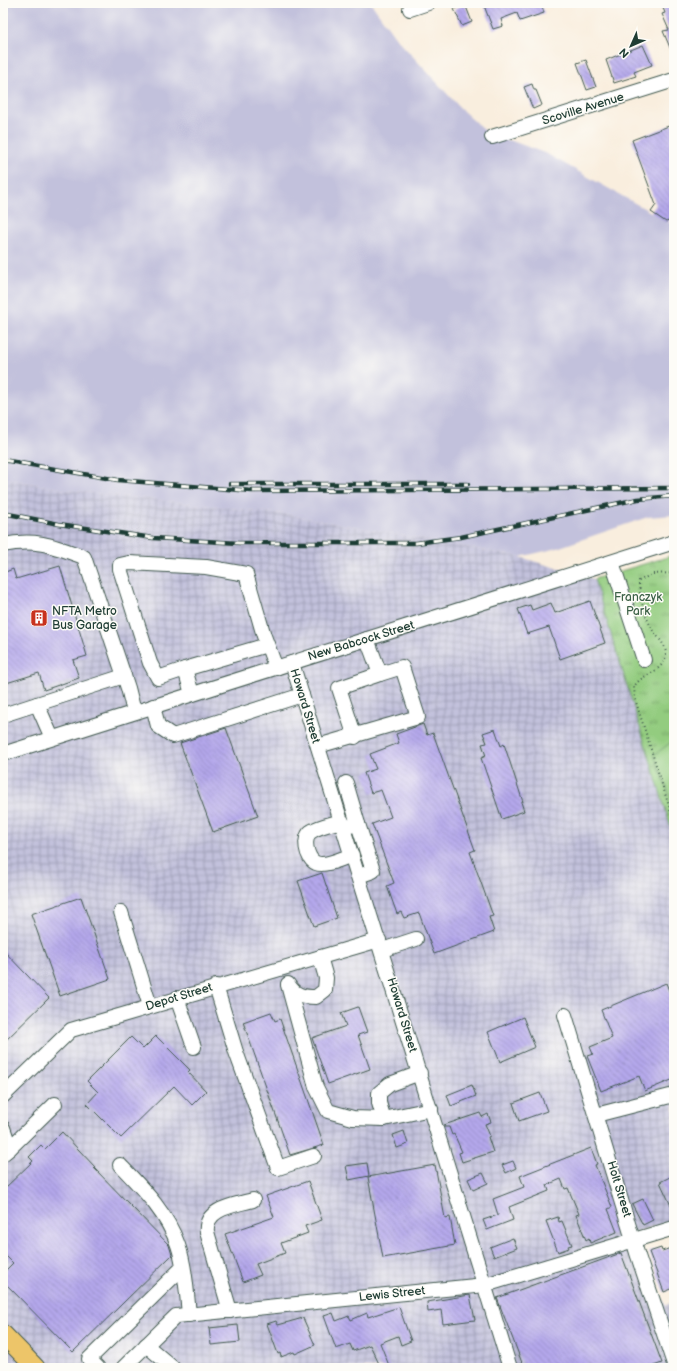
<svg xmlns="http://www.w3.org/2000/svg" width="677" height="1371" viewBox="0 0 677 1371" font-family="'Balsamiq Sans',sans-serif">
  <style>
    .industrial { fill: url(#industrial-grid) }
    .railway { fill: #c2c1dc }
    .park { fill: url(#park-tufts); stroke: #59845a }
    .pitch { fill: #93cc7f; stroke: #59845a }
    .building { fill: url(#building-back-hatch) }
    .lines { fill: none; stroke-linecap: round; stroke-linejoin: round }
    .minor-casing { stroke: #40584e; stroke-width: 16 }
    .major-casing { stroke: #40584e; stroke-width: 20 }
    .path { stroke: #40584e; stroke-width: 2; stroke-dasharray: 1 3; stroke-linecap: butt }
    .minor { stroke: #fff; stroke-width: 14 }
    .major { stroke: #edc569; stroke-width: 18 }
    .rail-casing { stroke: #1f3d34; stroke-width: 4.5 }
    .rail { stroke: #fdfcf7; stroke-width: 3; stroke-dasharray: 9; stroke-linecap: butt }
    .labels { text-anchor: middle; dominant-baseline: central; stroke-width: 3; stroke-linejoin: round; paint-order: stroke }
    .street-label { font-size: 12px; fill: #1f3d34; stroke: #fdfcf7 }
    .park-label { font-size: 12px; fill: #3c6147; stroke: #fdfcf7 }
    .poi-label { font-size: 12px; fill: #1f3d34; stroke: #fdfcf7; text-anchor: start }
  </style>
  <defs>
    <pattern id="industrial-grid" width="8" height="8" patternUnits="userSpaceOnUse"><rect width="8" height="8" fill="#c2c1dc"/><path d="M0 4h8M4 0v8" fill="none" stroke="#9d9eb3"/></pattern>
    <pattern id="park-tufts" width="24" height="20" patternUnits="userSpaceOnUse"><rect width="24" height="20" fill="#93cc7f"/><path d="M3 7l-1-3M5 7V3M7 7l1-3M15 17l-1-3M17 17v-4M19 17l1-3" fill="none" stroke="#77a769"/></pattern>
    <pattern id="building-back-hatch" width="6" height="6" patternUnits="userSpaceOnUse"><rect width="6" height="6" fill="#b4a7eb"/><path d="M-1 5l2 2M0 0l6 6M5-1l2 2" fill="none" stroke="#9289bf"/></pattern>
  </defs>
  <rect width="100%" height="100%" fill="#fdfcf7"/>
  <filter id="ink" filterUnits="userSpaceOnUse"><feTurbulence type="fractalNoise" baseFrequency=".025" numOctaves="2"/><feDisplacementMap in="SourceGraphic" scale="8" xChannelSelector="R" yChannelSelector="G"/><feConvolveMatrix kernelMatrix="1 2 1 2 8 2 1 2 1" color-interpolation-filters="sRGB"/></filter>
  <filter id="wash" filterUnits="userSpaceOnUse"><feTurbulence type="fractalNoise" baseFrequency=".012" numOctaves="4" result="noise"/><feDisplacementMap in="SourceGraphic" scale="16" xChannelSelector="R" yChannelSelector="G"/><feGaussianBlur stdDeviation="0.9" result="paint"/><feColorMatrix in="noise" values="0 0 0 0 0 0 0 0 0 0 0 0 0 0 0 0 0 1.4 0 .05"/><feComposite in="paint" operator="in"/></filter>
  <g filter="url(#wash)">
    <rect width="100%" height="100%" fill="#f9eede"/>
    <!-- industrial -->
    <polygon class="industrial" points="3,478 66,490 284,514 520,557 594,579 674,837 674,1220 633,1233 665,1305 674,1302 674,1368 3,1368"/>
    <!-- railway -->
    <polygon class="railway" points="3,3 371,3 396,38 463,111 492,137 512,141 547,154 674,225 674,515 648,517 554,549 520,557 284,514 66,490 3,478"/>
    <!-- park -->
    <polygon class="park" points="674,555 674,837 594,579"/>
    <!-- pitch -->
    <polygon class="pitch" points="674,740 674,806 654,755"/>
    <g id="blocks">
      <!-- building -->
      <g class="building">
        <polygon points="483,3 541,3 544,13 520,21 517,13 501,19 503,26 493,29"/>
        <polygon points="661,3 674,3 674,57 663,31 669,30 662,14 665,13"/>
        <polygon points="465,4 472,22 462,26 454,9"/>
        <polygon points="643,45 652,65 634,72 636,76 614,83 606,60"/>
        <polygon points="586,60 596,87 587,90 577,63"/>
        <polygon points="532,84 534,90 536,90 542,105 533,109 524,87"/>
        <polygon points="674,124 674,219 666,222 651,212 656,205 632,140"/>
        <polygon points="60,566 87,656 73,660 79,678 44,690 39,673 3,684 3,573 13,569 16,579"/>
        <polygon points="590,601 605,643 560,659 549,627 527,634 518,609 530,605 532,610 551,603 555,613"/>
        <polygon points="423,724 427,735 433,733 475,850 470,852 493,916 489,917 494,932 434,954 419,913 404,918 401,912 397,914 387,886 394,883 372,824 391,817 381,790 371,793 364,773 376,769 370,754 399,743 396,734"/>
        <polygon points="226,728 258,816 213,832 180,743"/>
        <polygon points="495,729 501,746 504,744 523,802 521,802 524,811 502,819 481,758 486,756 482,744 487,743 483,733"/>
        <polygon points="322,873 337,918 314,926 298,881"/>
        <polygon points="81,897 110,979 60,996 31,914"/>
        <polygon points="3,950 49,998 3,1043"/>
        <polygon points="666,983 674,1003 674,1079 645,1091 639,1076 601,1091 587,1056 593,1054 590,1047 612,1038 601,1010"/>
        <polygon points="358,1007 367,1032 358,1035 370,1069 328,1084 312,1038 346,1026 341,1013"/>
        <polygon points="271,1012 275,1021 280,1019 324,1145 290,1155 243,1022"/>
        <polygon points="523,1017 535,1047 500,1062 488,1032"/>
        <polygon points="156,1036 190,1070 188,1072 206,1091 192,1105 174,1086 121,1138 87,1104 98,1092 87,1081 131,1037 143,1049"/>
        <polygon points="472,1085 476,1096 451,1106 447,1095"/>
        <polygon points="540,1093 547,1111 519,1121 513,1103"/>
        <polygon points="480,1113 482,1117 488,1114 491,1122 485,1124 490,1136 488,1137 493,1152 462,1162 459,1153 462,1152 454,1134 452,1135 449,1127 444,1127 444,1125"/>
        <polygon points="404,1131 408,1144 397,1148 393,1135"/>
        <polygon points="62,1132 95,1167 94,1168 169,1245 172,1255 73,1352 3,1281 3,1273 13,1263 3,1253 3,1190 33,1161 29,1157 41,1145 45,1149"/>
        <polygon points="591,1148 597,1164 595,1165 612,1207 608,1209 617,1232 590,1243 589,1238 586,1240 576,1215 579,1214 568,1188 565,1189 561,1179 547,1185 549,1191 509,1207 513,1220 487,1230 483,1220 498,1215 493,1199 524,1187 520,1176"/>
        <polygon points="513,1161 516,1168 506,1173 502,1165"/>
        <polygon points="367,1163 369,1176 349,1180 346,1166"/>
        <polygon points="435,1165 445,1218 450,1217 455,1245 383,1258 368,1177"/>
        <polygon points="483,1173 488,1183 473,1190 468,1179"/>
        <polygon points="674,1175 674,1212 660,1182"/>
        <polygon points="308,1181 322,1220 305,1226 308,1233 281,1243 285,1253 256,1264 261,1275 243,1282 225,1234 274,1217 266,1196"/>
        <polygon points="643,1199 653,1220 643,1225 632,1204"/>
        <polygon points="558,1217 559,1222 562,1221 572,1245 568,1246 569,1248 558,1252 546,1221"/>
        <polygon points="513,1238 517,1248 494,1257 490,1247"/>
        <polygon points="674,1247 674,1288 664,1292 649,1252 661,1248 662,1251"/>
        <polygon points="621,1253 662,1363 648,1368 524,1368 497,1298"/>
        <polygon points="470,1295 475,1320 443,1324 441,1310 428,1312 427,1302"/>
        <polygon points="399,1307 411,1341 401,1345 398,1336 380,1343 390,1368 381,1368 370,1345 353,1351 350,1344 336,1349 324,1316 333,1313 336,1321 349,1316 351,1320 367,1313 368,1317"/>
        <polygon points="303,1318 315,1345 295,1354 294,1352 281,1357 280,1353 278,1354 267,1324 276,1321 278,1325"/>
        <polygon points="238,1325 240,1342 211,1345 209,1328"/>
      </g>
    </g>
  </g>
  <g filter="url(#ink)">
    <use href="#blocks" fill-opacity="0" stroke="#40584e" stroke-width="1"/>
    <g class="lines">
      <defs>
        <g id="minor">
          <polyline points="410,9 428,3"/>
          <polyline points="492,137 674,80"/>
          <path d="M3,545C36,538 54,546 84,557L128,688L134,712"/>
          <polyline points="612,562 644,660"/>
          <polyline points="292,663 510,1368"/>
          <polyline points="185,669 267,645"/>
          <polyline points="192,694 185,669 158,678 150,663 120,569 120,565 129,563 206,567 246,574 264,636 276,668"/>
          <polyline points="153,706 158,726 173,736 302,695"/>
          <polyline points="3,715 37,704"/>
          <polyline points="355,737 339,688 380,674"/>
          <polyline points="52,738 37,704 124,676"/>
          <polyline points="318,746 418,717 402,667 380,674 367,639"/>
          <polyline points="3,754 674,542"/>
          <polyline points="346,783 358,824 350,826"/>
          <path d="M342,821C332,824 320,826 312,831C302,836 306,859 316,863C325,867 343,858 352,855"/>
          <polyline points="358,824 373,871 359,876"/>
          <polyline points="121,912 150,1006"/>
          <polyline points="382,950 416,939"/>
          <path d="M288,984C295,996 304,997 316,997L325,990L326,978L320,957"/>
          <polyline points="288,985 316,1087 328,1111 353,1118 384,1119 431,1109"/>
          <polyline points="216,986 236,1052 278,1168 314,1156"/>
          <polyline points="177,998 194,1047"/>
          <polyline points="565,1015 637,1253 674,1364"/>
          <polyline points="3,1096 71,1030 379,940"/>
          <polyline points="596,1115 674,1095"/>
          <polyline points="384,1119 379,1103 379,1093 390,1084 420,1073"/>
          <polyline points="3,1128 10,1148 4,1153"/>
          <polyline points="10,1148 55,1104"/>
          <path d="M120,1165C143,1189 167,1213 178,1245C185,1265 187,1293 189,1315"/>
          <path d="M230,1311L207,1232C204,1208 236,1205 253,1200"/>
          <polyline points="146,1345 173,1368"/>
          <polyline points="98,1368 89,1359 182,1268"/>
          <polyline points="123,1368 176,1316 485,1285 674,1228"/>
        </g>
        <polyline id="major" points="3,1334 36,1368"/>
      </defs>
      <!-- minor casing -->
      <use href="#minor" class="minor-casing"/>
      <!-- major casing -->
      <use href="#major" class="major-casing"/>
      <!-- path -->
      <path class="path" d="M674,573L652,574L639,581C639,596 645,616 652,629C658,639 669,646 665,659C659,674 641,674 634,687L635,699L674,822"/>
      <!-- minor -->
      <use href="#minor" class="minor"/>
      <!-- major -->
      <use href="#major" class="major"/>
      <defs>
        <g id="rail">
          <polyline points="3,460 118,480 252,491 674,488"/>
          <polyline points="230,484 468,484"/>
          <polyline points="3,513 59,524 153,538 239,543 416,543 461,537 638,499 674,496"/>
        </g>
      </defs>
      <!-- rail casing -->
      <use href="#rail" class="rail-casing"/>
      <!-- rail -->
      <use href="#rail" class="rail"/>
    </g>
  </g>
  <!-- icons -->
  <defs>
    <symbol id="building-square" viewBox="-11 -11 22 22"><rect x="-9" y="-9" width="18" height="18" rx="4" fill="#c8321e" stroke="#fdfcf7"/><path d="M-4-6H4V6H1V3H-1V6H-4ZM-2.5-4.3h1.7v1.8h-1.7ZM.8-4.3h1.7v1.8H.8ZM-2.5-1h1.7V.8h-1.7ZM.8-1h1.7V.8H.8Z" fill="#fff"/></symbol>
  </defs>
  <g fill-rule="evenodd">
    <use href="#building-square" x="29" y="608" width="20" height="20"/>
  </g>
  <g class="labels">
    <!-- street labels -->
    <g class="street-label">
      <text transform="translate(583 109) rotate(-17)">Scoville Avenue</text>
      <text transform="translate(361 641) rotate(-17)">New Babcock Street</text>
      <text transform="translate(305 706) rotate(73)">Howard Street</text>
      <text transform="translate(179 997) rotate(-17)">Depot Street</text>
      <text transform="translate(402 1015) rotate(73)">Howard Street</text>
      <text transform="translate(619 1189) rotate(73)">Holt Street</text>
      <text transform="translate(392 1294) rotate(-6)">Lewis Street</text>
    </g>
    <!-- park labels -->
    <g class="park-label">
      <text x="638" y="597">Franczyk<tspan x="638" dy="14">Park</tspan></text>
    </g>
    <!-- poi labels -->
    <g class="poi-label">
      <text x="52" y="611">NFTA Metro<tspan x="52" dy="14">Bus Garage</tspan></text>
    </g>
  </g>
  <!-- margin -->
  <rect width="677" height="1371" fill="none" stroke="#fdfcf7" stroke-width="16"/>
  <!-- north arrow -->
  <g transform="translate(631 46) rotate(225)" stroke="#fdfcf7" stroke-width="3" paint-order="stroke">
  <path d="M0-3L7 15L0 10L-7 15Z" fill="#1f3d34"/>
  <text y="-6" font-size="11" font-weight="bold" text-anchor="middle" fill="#1f3d34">N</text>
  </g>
</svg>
